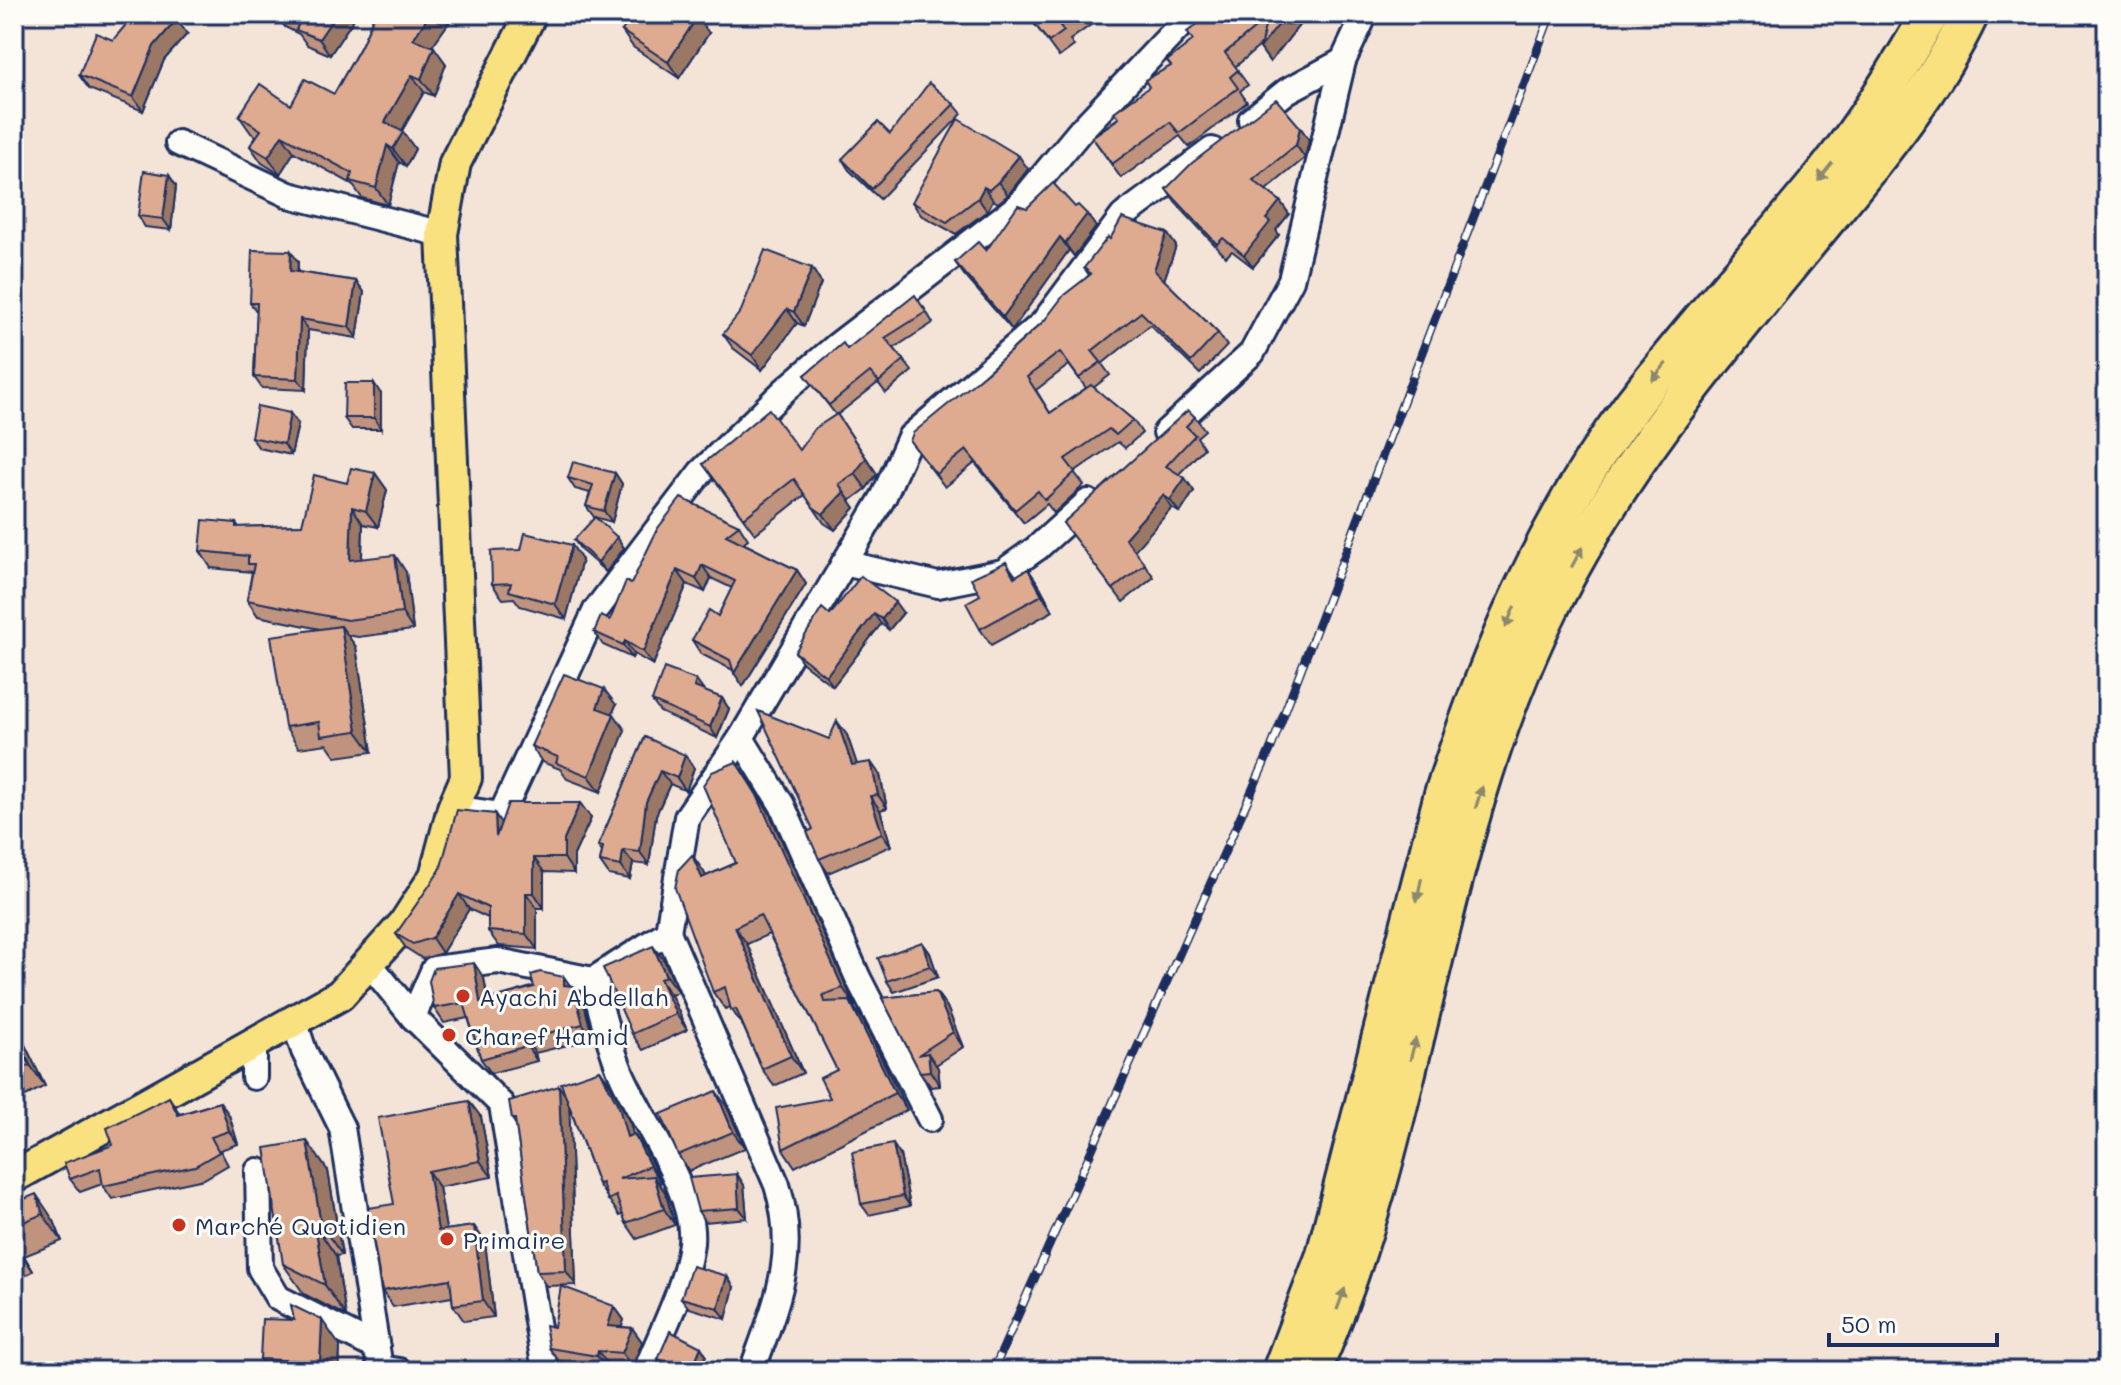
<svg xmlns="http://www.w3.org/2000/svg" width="2121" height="1385" viewBox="0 0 2121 1385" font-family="Mali,sans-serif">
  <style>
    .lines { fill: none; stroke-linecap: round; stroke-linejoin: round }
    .minor-casing { stroke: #1b2f5e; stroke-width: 30 }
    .major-casing { stroke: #1b2f5e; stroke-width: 36 }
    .highway-casing { stroke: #1b2f5e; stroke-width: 42 }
    .minor { stroke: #fdfcf7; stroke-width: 24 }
    .major { stroke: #fae180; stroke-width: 30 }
    .highway { stroke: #fae180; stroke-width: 36 }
    .rail-casing { stroke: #1b2f5e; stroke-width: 9 }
    .rail { stroke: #fdfcf7; stroke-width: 6; stroke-dasharray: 18; stroke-linecap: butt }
    .wall { fill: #bf937d; stroke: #1b2f5e; stroke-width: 2; fill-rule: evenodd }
    .shaded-wall { fill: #9b7866; stroke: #1b2f5e; stroke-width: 2 }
    .building { fill: #deab91; stroke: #1b2f5e; stroke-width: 2 }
    .oneway { fill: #8a886f }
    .poi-dot { fill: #c8321e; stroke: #fdfcf7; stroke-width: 3 }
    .labels { text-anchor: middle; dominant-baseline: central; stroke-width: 6; stroke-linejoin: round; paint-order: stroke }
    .poi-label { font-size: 24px; fill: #1b2f5e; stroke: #fdfcf7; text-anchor: start }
  </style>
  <rect width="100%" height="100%" fill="#f4e4d8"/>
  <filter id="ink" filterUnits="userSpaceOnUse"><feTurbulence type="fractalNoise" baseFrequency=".0125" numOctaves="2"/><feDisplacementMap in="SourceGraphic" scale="16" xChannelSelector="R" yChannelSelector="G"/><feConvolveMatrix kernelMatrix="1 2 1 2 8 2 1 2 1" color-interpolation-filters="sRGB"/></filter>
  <g filter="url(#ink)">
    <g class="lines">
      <defs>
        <g id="minor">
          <polyline points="1251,120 1287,91 1343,61"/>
          <polyline points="178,143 289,195 442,234"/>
          <polyline points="1166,432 1252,353 1291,280 1343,61 1365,14"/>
          <polyline points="844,563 938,585 1003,572 1037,548 1088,502"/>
          <polyline points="741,738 782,805 858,978 930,1119"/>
          <polyline points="453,808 501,815 596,610 701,472 785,390 835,347 1018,206 1081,130 1191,14"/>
          <path d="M668,932L777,1185C799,1257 776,1303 752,1371"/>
          <polyline points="368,962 413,1017 434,969 498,961 593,980"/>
          <polyline points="413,1017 502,1105 545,1371"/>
          <polyline points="294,1021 304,1051 342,1128 380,1368 399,1371"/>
          <polyline points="254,1043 254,1077"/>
          <polyline points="258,1171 260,1268 278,1298 377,1348"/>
          <path d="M646,1371C662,1330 686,1287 691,1243C696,1189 638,1118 619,1068C608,1040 601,1009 593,980L668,932L687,817L741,738L884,496L910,437L1043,323L1123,216L1212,150"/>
        </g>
        <polyline id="major" points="14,1177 340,995 404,924 435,876 453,808 466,778 442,234 455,163 531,14"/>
        <g id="highway">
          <path d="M1281,1371L1325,1255L1443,794C1488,656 1545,520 1633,404C1693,325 1761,252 1823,176C1864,125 1898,70 1930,14"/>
          <path d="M1312,1371C1422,1125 1431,843 1553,602C1620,469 1707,365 1801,251C1861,177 1929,101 1970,14"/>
        </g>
      </defs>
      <!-- minor casing -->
      <use href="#minor" class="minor-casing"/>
      <!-- major casing -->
      <use href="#major" class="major-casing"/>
      <!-- highway casing -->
      <use href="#highway" class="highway-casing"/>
      <!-- minor -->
      <use href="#minor" class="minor"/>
      <!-- major -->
      <use href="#major" class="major"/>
      <!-- highway -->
      <use href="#highway" class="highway"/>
      <defs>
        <polyline id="rail" points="993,1371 1271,748 1551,14"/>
      </defs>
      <!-- rail casing -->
      <use href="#rail" class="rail-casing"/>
      <!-- rail -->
      <use href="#rail" class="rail"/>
    </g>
    <!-- wall -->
    <g class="wall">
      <polygon points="276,14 357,14 330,55 307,45 299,34 285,27"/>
      <polygon points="375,14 455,14 432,46 446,64 434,96 424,92 402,131 415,149 406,166 399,162 388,205 362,198 352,184 294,152 280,174 262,163 250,146 256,136 251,133 239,116 334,94 361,46"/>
      <polygon points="1043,14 1106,14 1070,40 1074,46 1059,57 1033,22"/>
      <polygon points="1211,14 1308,14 1270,62 1260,48 1260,46 1235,67 1248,85 1240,91 1247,102 1189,147 1180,136 1121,178 1092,137 1118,118 1171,66 1193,41"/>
      <polygon points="622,31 709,33 679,78 633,47"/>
      <polygon points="187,34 164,60 143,111 89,89 79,75 113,40"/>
      <polygon points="954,104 962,114 880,199 849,170 842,159 890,134"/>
      <polygon points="1300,127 1309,140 1305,158 1266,190 1280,201 1289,214 1276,230 1279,235 1253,267 1232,251 1226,257 1175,202 1166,189"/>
      <polygon points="1028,169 1008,195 998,203 993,200 987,211 956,234 921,215 912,202"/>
      <polygon points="169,175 176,186 171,230 145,227 138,216"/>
      <polygon points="1096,227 1074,256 1069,250 1012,330 964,275 955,262 986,251"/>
      <path d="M1167,233L1176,246L1164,280L1218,333L1227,346L1200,374L1150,325L1102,364L1110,375L1093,388L1133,420L1142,433L1125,448L1118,442L1074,472L1084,485L1054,513L1047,504L1024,523L975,463L945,487L910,441L1044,321L1089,275L1084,268L1110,239ZM1069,365L1086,388L1050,413L1036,390Z"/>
      <polygon points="298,262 298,272 356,281 364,292 357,338 308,330 306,390 262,388 254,377 257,312 250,303"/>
      <polygon points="812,268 821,283 804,326 797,323 762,370 733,348 723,334"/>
      <polygon points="923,306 933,323 894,348 912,371 886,393 878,383 837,415 877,474 866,489 850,501 855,508 835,530 824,523 805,495 755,534 703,464 799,450 836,415 805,375 847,349"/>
      <polygon points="381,394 381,429 352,429 344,418"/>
      <polygon points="1195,417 1205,430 1197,437 1204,448 1179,474 1194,491 1180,513 1172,508 1134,550 1154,577 1123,602 1063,523"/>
      <polygon points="298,424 291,455 259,448 251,437"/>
      <polygon points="375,473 387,490 378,527 363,524 362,559 406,572 413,630 358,637 347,635 356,647 372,752 336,757 327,744 299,748 285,727 320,629 258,616 247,600 252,572 211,568 200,551 236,523 239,527 302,525"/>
      <polygon points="615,473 622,484 612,522 594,517 586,506 590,493 575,489 568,478"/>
      <polygon points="739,525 748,539 743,543 797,570 806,584 743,686 733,670 701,654 692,640 718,616 732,588 711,578 705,592 687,584 653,665 634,654 632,658 603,645 594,632 610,620 631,584"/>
      <polygon points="617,537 624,548 606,572 582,551 574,540"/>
      <polygon points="582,560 566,619 520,606 514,598 503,599 492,584"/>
      <polygon points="1006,562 1016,576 1028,569 1039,585 1053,611 991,645 980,629 980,595"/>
      <polygon points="903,613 889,630 881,624 833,686 803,663 795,652 830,615"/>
      <polygon points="704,691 722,698 729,709 717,738 660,712 652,701"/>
      <polygon points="616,705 612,714 625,730 601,792 567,779 560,769 542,762 531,746"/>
      <polygon points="847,735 857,765 880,775 887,808 880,810 891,846 828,873 819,859 813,829 829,739"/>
      <polygon points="645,737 694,768 686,791 670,784 656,815 649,865 633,863 630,879 609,875 600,862 602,852 598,846"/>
      <polygon points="736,762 769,812 855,1006 853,1006 862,1019 907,1110 795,1167 783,1149 830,1098 837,1070 769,934 747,944 803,1073 774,1086 762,1069 744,1028 730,1007 725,1009 713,992 692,855 706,876 736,863"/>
      <polygon points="580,803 591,818 574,855 574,873 544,872 544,908 537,908 537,949 499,946 488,931 488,918 469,909 442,953 423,959 406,948 396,934 501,823"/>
      <polygon points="922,942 930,953 938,977 894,992 887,981"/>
      <polygon points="665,962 678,992 671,995 687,1030 643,1050 632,1034"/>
      <polygon points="564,977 570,986 573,986 583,1000 593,1039 535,1053 537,1061 491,1073 481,1059 468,1018 444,1023 434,1008 484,978 488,1000"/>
      <polygon points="936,992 947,1007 963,1047 936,1065 938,1068 940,1086 931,1087 920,1072 882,998"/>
      <polygon points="14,1029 24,1043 45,1086 14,1102"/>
      <polygon points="600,1070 611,1086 630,1123 633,1135 645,1150 661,1182 659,1183 665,1192 675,1225 637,1239 626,1223 623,1214 620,1216 598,1184 569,1106 576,1285 546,1286 537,1272 516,1125 512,1119 565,1093"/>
      <polygon points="169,1097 180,1114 220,1102 229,1115 238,1144 220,1150 228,1165 204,1179 112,1199 102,1184 80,1192 70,1179 113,1145"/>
      <polygon points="727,1107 745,1148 689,1171 678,1155"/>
      <polygon points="481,1117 492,1177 439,1187 446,1230 474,1226 485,1242 494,1317 464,1321 453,1305 452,1297 393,1307 382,1291 394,1204"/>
      <polygon points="900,1155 910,1206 869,1215 861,1204"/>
      <polygon points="328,1171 342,1255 336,1256 346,1316 304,1294 283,1264"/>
      <polygon points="737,1174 744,1185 747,1218 705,1222 698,1211"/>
      <polygon points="14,1198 22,1199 54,1221 62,1241 24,1256 33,1271 14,1282"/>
      <polygon points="734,1287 726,1319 689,1308 681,1298"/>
      <polygon points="614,1306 624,1320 621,1327 632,1328 642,1342 632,1367 608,1365 607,1370 559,1361 549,1348 554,1327"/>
      <polygon points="340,1346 339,1371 269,1371 260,1359"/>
      <polygon points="701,1347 706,1355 700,1371 672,1371 672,1370 664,1367 658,1359"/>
    </g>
    <!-- shaded-wall -->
    <g class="shaded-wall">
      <polygon points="336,14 357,14 330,55 319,39"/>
      <polygon points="430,14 455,14 425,56 413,39"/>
      <polygon points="1287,14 1308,14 1270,62 1260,48"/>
      <polygon points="697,17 709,33 679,78 668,62"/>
      <polygon points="177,19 187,34 164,60 143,111 133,97 154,46"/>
      <polygon points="434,47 446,64 434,96 421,79"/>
      <polygon points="412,75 424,92 397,139 385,122"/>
      <polygon points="1300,127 1309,140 1305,158 1296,145"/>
      <polygon points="403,132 415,149 406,166 393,149"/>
      <polygon points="282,135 294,152 280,174 268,157"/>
      <polygon points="387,145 399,162 388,205 376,188"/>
      <polygon points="1019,156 1028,169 1008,195 998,182"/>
      <polygon points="169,175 176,186 171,230 163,219"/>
      <polygon points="984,187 993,200 987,211 978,198"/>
      <polygon points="1280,201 1289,214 1276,230 1279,235 1253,267 1244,255 1266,219"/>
      <polygon points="1087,214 1096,227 1074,256 1065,243"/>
      <polygon points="1167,233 1176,246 1163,283 1154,270"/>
      <polygon points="1060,237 1069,250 1012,330 1003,317"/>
      <polygon points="291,251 298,262 297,282 290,271"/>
      <polygon points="812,268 821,283 804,326 794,312"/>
      <polygon points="356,281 364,292 357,338 349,327"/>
      <polygon points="787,309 797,323 762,370 752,355"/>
      <polygon points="300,319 308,330 306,390 298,379"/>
      <polygon points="374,383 381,394 381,429 374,418"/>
      <polygon points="290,413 298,424 291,455 284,444"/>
      <polygon points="837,414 877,474 866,489 855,473"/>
      <polygon points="375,473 387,490 378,527 366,511"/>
      <polygon points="615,473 622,484 612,522 604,511"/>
      <polygon points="1185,478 1194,491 1180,513 1170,500"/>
      <polygon points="844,492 855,508 835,530 823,514"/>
      <polygon points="1163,495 1172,508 1134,551 1125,538"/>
      <polygon points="352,507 363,524 361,577 350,560"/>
      <polygon points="617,537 624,548 606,572 598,562"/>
      <polygon points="572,545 582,560 566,619 555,604"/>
      <polygon points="395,555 406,572 413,630 402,613"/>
      <polygon points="702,565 711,578 705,592 696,579"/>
      <polygon points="1028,569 1039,585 1053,611 1042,595"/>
      <polygon points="677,570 687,584 653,665 643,652"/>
      <polygon points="797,570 806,584 743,686 734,673"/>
      <polygon points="895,602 903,613 889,630 882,619"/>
      <polygon points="874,614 881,624 833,686 826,676"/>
      <polygon points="341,626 356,647 372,752 357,731"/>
      <polygon points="625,641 634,654 632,658 623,645"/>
      <polygon points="696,680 704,691 694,687"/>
      <polygon points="604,689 616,705 608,724 597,708"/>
      <polygon points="722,698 729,709 717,738 710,727"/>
      <polygon points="614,714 625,730 601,792 589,776"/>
      <polygon points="837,721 847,735 862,779 852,765"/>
      <polygon points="685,755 694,768 686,791 677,778"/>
      <polygon points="736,762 769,812 855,1006 843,988"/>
      <polygon points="871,762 880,775 887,808 878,795"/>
      <polygon points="660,771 670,784 656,815 649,865 640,852 646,802"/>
      <polygon points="870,796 880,810 891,846 882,833"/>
      <polygon points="580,803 591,818 574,855 574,873 564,858 564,840"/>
      <polygon points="495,814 505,829 496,837"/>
      <polygon points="623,850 633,863 630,879 621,866"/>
      <polygon points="692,855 704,872 714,895 702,878"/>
      <polygon points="534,858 544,872 544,908 534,893"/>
      <polygon points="526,893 537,908 537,949 526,934"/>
      <polygon points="459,894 469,909 442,953 432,938"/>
      <polygon points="735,927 747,944 803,1073 791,1056"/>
      <polygon points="922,942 930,953 938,977 930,966"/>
      <polygon points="653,946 665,962 678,992 666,976"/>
      <polygon points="474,963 484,978 490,1016 480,1002"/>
      <polygon points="564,977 574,991 573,986 583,1000 593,1039 583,1024 564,985"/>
      <polygon points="660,979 671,995 687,1030 676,1014"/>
      <polygon points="936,992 947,1007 963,1047 953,1032"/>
      <polygon points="850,1001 862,1019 907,1110 895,1093"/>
      <polygon points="14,1029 24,1043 45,1086 30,1065 14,1032"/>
      <polygon points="525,1039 535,1053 537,1061 527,1046"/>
      <polygon points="928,1053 938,1068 940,1086 930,1071"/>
      <polygon points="600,1070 611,1086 630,1123 638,1153 627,1137"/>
      <polygon points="559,1086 569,1100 576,1285 566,1271"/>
      <polygon points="716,1091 727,1107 745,1148 733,1132"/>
      <polygon points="469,1101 481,1117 492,1177 480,1161"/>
      <polygon points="220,1102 229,1115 238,1144 229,1131"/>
      <polygon points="634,1134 645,1150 661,1182 650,1166"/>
      <polygon points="307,1141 328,1171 342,1255 321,1225"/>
      <polygon points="893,1144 900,1155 910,1206 903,1196"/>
      <polygon points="428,1171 439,1187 449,1247 438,1231"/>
      <polygon points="737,1174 744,1185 747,1218 739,1208"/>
      <polygon points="654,1176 665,1192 675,1225 664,1209"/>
      <polygon points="36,1194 54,1221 62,1241 43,1214"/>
      <polygon points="315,1225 336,1256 346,1316 325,1285"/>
      <polygon points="474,1226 485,1242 494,1317 483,1301"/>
      <polygon points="14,1241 24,1256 33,1271 15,1244"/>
      <polygon points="727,1276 734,1287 726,1319 718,1308"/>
      <polygon points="614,1306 624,1320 617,1340 608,1326"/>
      <polygon points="322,1320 340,1346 339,1371 326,1371 320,1362"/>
      <polygon points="632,1328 642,1342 632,1367 622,1353"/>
      <polygon points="701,1347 706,1355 700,1371 691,1371"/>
      <polygon points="598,1351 608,1365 607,1370 597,1356"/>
    </g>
    <!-- building -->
    <g class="building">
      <polygon points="135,14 171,14 177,19 154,46 133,97 79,75 96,33 113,40"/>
      <polygon points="280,14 336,14 319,39 296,30 299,23"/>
      <polygon points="375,14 430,14 413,39 434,47 421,79 412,75 385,122 403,132 393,149 387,145 376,188 350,181 352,173 282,135 268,157 250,146 261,130 239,116 260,84 291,105 305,79 334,94 361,46"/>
      <polygon points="633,14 693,14 697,17 668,62 622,31"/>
      <polygon points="1043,14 1076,14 1060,26 1064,31 1049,42 1033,22"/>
      <polygon points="1211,14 1287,14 1260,48 1267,18 1225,53 1238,70 1230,77 1238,88 1179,133 1170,122 1112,164 1092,137 1119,118 1114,112 1149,87 1145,80 1171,66 1167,61 1193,40 1187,32"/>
      <polygon points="929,83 954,104 872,189 842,159 878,122 890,134"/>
      <polygon points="1276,99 1300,127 1296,145 1253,180 1280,201 1266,219 1270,222 1244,255 1223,238 1217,244 1166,189 1192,163"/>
      <polygon points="958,119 1019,156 998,182 989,190 984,187 978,198 947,222 912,202"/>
      <polygon points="144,171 169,175 163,219 138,216"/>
      <polygon points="1053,183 1075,207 1078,205 1087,214 1065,243 1060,237 1003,317 955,262 978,242 986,251 1018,205 1027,208"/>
      <polygon points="1122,218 1167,233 1154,270 1218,333 1191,362 1141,312 1092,351 1101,362 1079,378 1060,352 1027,377 1050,413 1091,385 1133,420 1116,435 1109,429 1065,459 1075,472 1045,500 1038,491 1015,510 966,450 936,474 910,441 913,433 990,370 1044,321 1064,295 1091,274 1084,268 1108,237 1110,239"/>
      <polygon points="252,250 291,251 290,271 356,281 349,327 300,319 298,379 254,377 257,303 250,303"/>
      <polygon points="765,250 812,268 794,312 787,309 752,355 723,334 741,311"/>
      <polygon points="915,295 926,312 885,338 904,360 879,382 870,372 829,405 805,375 843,343 847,349"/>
      <polygon points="345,383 374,383 374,418 344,418"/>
      <polygon points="257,406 290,413 284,444 251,437"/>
      <polygon points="769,409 799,450 814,429 837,414 866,458 855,473 839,484 844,492 823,514 813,507 794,479 744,518 703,464"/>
      <polygon points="1188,410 1195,417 1186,426 1195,435 1166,466 1185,478 1170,500 1163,495 1125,538 1145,564 1113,589 1063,523"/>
      <polygon points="573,462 615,473 604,511 586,506 593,485 568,478"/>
      <polygon points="351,468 375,473 366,511 352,507 350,560 395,555 402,613 347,620 247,600 254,564 248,564 248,556 200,551 203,520 236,523 236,527 302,525 314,475 347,483"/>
      <polygon points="681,498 739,525 726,535 797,570 734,673 730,660 692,640 709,610 718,616 735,581 702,565 696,579 677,570 643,652 625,641 623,645 594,632 601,616 610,620 626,581 631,584 658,528"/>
      <polygon points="595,517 617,537 598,562 574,540"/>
      <polygon points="525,533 572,545 555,604 509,591 511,583 492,584 491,551 521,550"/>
      <polygon points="1006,562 1014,577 1028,569 1042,595 980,629 966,603 980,595 971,578"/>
      <polygon points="861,576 895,602 882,619 874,614 826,676 795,652 822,608 830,615"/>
      <polygon points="341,626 357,731 321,736 319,722 285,727 271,636"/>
      <polygon points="664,668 696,680 694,687 722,698 710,727 652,701"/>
      <polygon points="564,674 604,689 597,708 614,714 589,776 556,763 558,757 531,746"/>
      <polygon points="758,711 829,739 837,721 852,765 871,762 878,795 870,796 882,833 819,859 807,832 813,829"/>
      <polygon points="645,737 685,755 677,778 660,771 646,802 640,852 623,850 621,866 600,862 603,847 598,846"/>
      <polygon points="736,762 757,795 843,988 823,995 825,1002 850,1001 895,1093 783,1149 776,1108 830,1098 820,1078 837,1070 760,915 735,927 791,1056 762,1069 736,1009 731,1010 725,987 713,992 675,888 679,869 692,855 702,878 736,863 703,785 712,772"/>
      <polygon points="508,803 580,803 564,840 564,858 534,858 534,893 526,893 526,934 488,931 488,908 459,894 432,938 413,944 396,934 440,870 457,810 495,814 496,837"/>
      <polygon points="922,942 930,966 887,981 878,958"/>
      <polygon points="653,946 666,976 660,979 676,1014 632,1034 603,968"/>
      <polygon points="474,963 480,1002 534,987 531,975 540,972 564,977 564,985 573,986 583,1024 525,1039 527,1046 481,1059 464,1003 434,1008 429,981 434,968"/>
      <polygon points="936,992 953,1032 918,1055 928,1053 930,1071 920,1072 882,998"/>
      <polygon points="14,1032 30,1065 14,1073"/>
      <polygon points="600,1070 619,1107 627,1137 634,1134 650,1166 619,1179 654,1176 664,1209 626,1223 616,1196 608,1200 602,1183 598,1184 561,1083"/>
      <polygon points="559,1086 566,1271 537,1272 515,1119 512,1119 509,1101"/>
      <polygon points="716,1091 733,1132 678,1155 661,1114"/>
      <polygon points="169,1097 178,1115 220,1102 229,1131 211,1137 219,1152 195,1166 103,1186 100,1168 70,1179 64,1163 113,1145 107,1128"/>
      <polygon points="469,1101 480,1161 428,1171 438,1231 474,1226 483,1301 453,1305 450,1279 382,1291 368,1208 394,1204 378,1118"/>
      <polygon points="307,1141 321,1225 315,1225 325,1285 283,1264 265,1148"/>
      <polygon points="893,1144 903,1196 861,1204 852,1152"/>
      <polygon points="737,1174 739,1208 698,1211 689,1178"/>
      <polygon points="36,1194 43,1214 14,1226 14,1198 20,1195 22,1200"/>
      <polygon points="692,1266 727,1276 718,1308 681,1298"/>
      <polygon points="561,1286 614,1306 608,1326 632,1328 622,1353 598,1351 597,1356 549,1348 545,1325 554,1327"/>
      <polygon points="291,1305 322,1320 320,1362 260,1359 262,1319 294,1320"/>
      <polygon points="670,1331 701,1347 691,1371 672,1371 674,1365 658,1359"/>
    </g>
    <!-- one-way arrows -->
    <defs><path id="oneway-solid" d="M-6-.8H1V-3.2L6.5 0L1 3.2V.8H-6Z" transform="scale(2)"/></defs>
    <g class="oneway">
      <use href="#oneway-solid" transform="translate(1825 172) rotate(128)"/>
      <use href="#oneway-solid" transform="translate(1659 372) rotate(129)"/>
      <use href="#oneway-solid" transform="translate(1577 557) rotate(-62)"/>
      <use href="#oneway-solid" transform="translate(1510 617) rotate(113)"/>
      <use href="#oneway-solid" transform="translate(1479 797) rotate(-73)"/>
      <use href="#oneway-solid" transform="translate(1419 890) rotate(102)"/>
      <use href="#oneway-solid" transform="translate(1413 1049) rotate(-76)"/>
      <use href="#oneway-solid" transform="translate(1341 1299) rotate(-70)"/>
    </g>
  </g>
  <!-- markers -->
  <g class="poi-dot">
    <circle cx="463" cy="996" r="8"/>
    <circle cx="449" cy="1035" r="8"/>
    <circle cx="179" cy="1225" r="8"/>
    <circle cx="447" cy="1239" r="8"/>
  </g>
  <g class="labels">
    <!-- poi labels -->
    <g class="poi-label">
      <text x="479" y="996">Ayachi Abdellah</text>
      <text x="465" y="1035">Charef Hamid</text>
      <text x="195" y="1225">Marché Quotidien</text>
      <text x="463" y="1239">Primaire</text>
    </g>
  </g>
  <!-- margin -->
  <rect width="2121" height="1385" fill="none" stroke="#fdfcf7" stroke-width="48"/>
  <rect x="24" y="24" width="2073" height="1337" fill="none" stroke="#1b2f5e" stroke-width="3" filter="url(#ink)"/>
  <!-- scale -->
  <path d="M1829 1333v12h168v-12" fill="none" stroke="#1b2f5e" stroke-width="4"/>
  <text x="1841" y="1333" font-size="24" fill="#1b2f5e" stroke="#fdfcf7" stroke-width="6" paint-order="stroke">50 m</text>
</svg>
